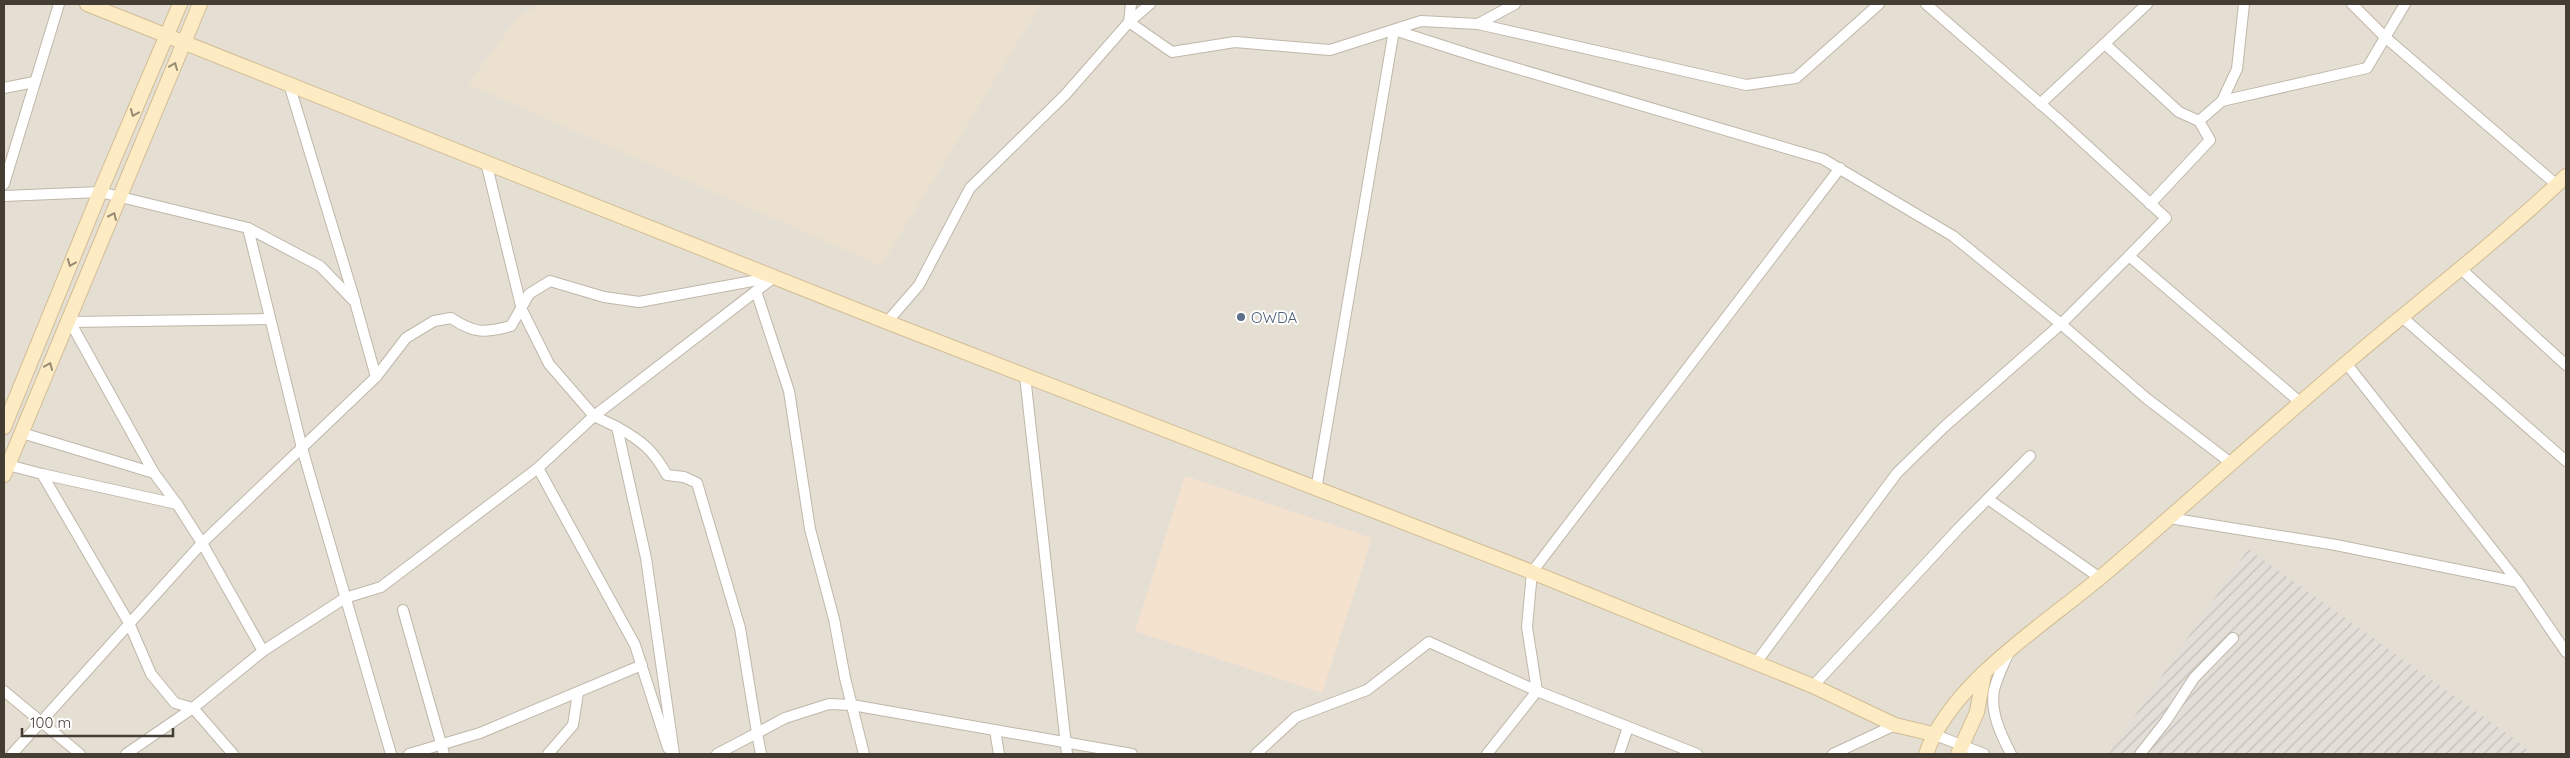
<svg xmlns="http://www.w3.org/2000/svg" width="2570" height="758" viewBox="0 0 2570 758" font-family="Quicksand,sans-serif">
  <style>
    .residential { fill: #e5ded3 }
    .commercial { fill: #f4e2cf }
    .industrial { fill: url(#industrial-furrows) }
    .education { fill: #ebe1ce }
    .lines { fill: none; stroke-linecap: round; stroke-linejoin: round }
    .street-casing { stroke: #c0b7aa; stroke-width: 12 }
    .secondary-casing { stroke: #d1bd95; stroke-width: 16 }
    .street { stroke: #fff; stroke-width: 10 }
    .secondary { stroke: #fdebc3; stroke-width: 14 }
    .oneway { stroke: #978b74 }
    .service-dot { fill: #5c6f8a; stroke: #fff; stroke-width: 2 }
    .labels { text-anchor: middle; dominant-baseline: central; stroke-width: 4; stroke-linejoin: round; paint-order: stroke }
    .service-label { font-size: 15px; fill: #4e5e75; stroke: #fff; text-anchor: start }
  </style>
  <defs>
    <pattern id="industrial-furrows" width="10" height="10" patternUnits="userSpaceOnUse" patternTransform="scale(1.25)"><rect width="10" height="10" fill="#e4ded9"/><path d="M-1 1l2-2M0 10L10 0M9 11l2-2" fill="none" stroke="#c5bfbb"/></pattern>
  </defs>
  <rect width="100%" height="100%" fill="#f2ede4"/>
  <!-- residential -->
  <rect class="residential" x="4" y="4" width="2562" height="750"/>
  <!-- commercial -->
  <polygon class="commercial" points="1185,476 1372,538 1322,693 1135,631"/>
  <!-- industrial -->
  <polygon class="industrial" points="2248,549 2513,738 2532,754 2109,754"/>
  <!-- education -->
  <polygon class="education" points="541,4 1041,4 881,266 468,84 518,17"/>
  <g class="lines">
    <defs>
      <g id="street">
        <polyline points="1131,4 1129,22 1172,52 1235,42 1330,50 1421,21 1478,24 1515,4"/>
        <polyline points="1926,4 2058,119 2166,218 2129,256 2301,403"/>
        <polyline points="2352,4 2385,37 2557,185"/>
        <polyline points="1478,24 1746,85 1796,78 1879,4"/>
        <polyline points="2105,44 2179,112 2199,121"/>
        <polyline points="289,84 355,301"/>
        <polyline points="4,88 34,82"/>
        <polyline points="2222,101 2367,68 2405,4"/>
        <polyline points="2040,104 2147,4"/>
        <polyline points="486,162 522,310 549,364 594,416 617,427 646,558 674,754"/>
        <polyline points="4,184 59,4"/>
        <polyline points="4,196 100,192 248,228 320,266 355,302 376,377"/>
        <polyline points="2150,204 2210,140 2199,121 2222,101 2237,69 2244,4"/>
        <polyline points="248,228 302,448 391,754"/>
        <polyline points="2129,256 2061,324 2146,398 2231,463"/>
        <polyline points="2461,269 2566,365"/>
        <polyline points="756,291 789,391 810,529 834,619 845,678 864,754"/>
        <polyline points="2402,317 2566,461"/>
        <polyline points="68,318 154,473 177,504 202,543 263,651"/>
        <polyline points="70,322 270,319"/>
        <polyline points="887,322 919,285 970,188 1065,95 1129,22 1150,4"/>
        <polyline points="2346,363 2518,582"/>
        <polyline points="1025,376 1067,754"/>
        <path d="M617,427C642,441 653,450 667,475L684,477L697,483L740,628L757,733L717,754"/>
        <polyline points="22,433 154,473"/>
        <polyline points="8,465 42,474 129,623 151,674 175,703 193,708 233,754"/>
        <polyline points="538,468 635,645 668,748"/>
        <polyline points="42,474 177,504"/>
        <polyline points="1316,490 1394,30 1478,57 1823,159 1953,236 2061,324 1944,427 1897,473 1755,664"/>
        <polyline points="1988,499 2100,578"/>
        <polyline points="2169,518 2336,545 2518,582 2566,652"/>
        <polyline points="403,610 444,754"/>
        <path d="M2009,652C2004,664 1997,677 1994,690C1990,712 2001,735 2011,754"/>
        <polyline points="1813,686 1958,529 2030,456"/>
        <polyline points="4,691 80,754"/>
        <polyline points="995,730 999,754"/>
        <polyline points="1933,734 1984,754"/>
        <path d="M12,754L202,543L376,377L406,338L434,321L451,318C475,334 484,333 511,326L529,294L550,281L604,297L639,302L774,277"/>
        <polyline points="126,754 193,708 263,651 345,598 381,587 538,468 594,416 773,278"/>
        <polyline points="409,754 480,733 642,665"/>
        <polyline points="548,754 573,725 578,693"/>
        <polyline points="761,754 757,733 785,718 829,704 852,705 1132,754"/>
        <polyline points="1256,754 1296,717 1367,690 1429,642 1537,691 1697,754"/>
        <polyline points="1487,754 1537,691 1527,627 1532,572 1840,168"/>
        <polyline points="1619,754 1628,727"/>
        <polyline points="1833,754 1895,725"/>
        <polyline points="2140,754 2166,721 2194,678 2233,638"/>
      </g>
      <g id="secondary">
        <polyline points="87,4 887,322 1532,572 1813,686 1895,725 1933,734"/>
        <polyline points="4,427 100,192 180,4"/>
        <polyline points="4,475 200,4"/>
        <path d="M1926,754C1952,680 2049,622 2108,571C2192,499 2273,425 2357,354C2427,295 2500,239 2566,176"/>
        <polyline points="1958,754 1977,712 1984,674"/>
      </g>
    </defs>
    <!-- street casing -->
    <use href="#street" class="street-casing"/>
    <!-- secondary casing -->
    <use href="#secondary" class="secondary-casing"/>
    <!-- street -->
    <use href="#street" class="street"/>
    <!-- secondary -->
    <use href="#secondary" class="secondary"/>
  </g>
  <!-- one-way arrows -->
  <defs><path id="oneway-chevron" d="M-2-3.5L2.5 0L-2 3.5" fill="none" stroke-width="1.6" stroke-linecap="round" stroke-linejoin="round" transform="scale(1.25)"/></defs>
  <g class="oneway">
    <use href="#oneway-chevron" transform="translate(174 66) rotate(-68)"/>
    <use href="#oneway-chevron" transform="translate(134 113) rotate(113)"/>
    <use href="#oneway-chevron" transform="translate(113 216) rotate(-66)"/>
    <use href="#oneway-chevron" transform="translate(71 263) rotate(112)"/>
    <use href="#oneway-chevron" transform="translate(49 366) rotate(-68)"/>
  </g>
  <!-- markers -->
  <circle class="service-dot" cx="1241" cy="317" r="5"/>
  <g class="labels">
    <!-- service labels -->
    <g class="service-label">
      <text x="1251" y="317">OWDA</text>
    </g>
  </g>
  <!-- border -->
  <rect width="2570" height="758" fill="none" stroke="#443d34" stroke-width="10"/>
  <!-- scale -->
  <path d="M22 728v8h151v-8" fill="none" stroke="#443d34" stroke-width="2.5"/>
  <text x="30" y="728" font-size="15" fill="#443d34" stroke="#ffffff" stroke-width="4" paint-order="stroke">100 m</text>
</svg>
